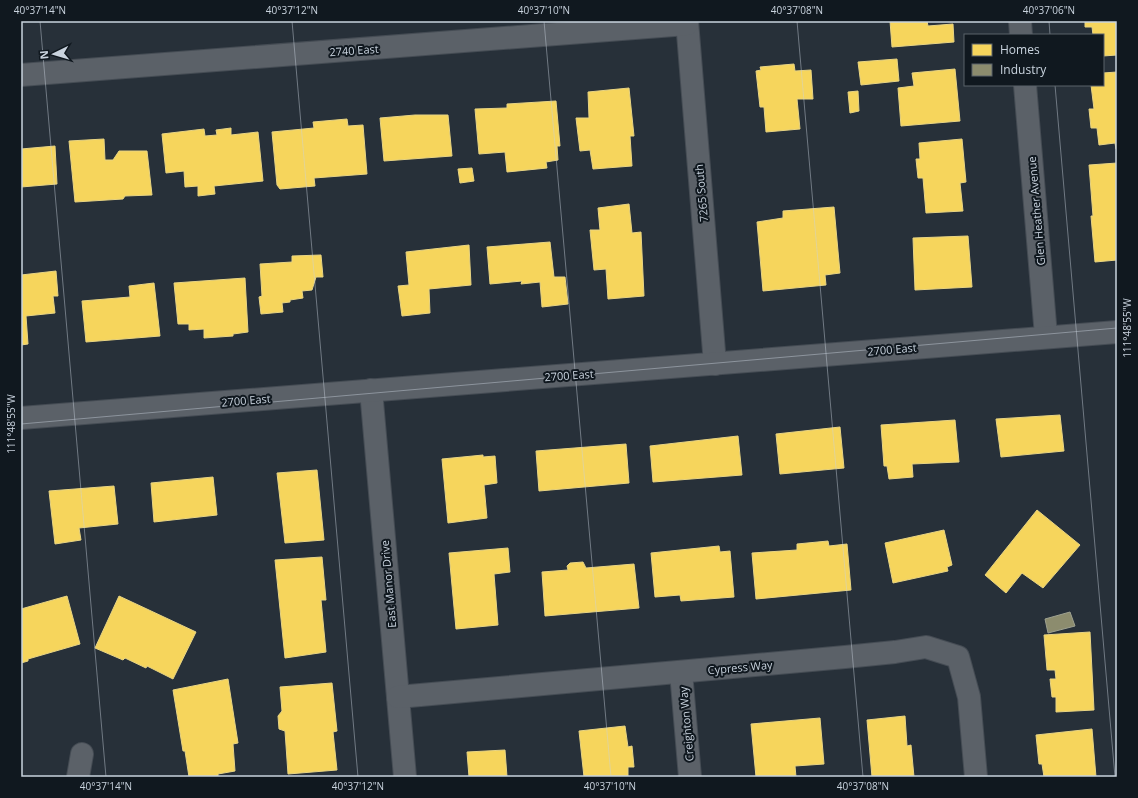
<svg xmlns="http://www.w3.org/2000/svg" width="1138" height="798" viewBox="0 0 1138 798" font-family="'Open Sans',sans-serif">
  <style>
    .homes { fill: #f6d55c; stroke: #e8d483 }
    .industry { fill: #8c8c6e; stroke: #9ea190 }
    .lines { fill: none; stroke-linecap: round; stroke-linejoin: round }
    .street-casing { stroke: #454c54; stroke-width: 24 }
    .secondary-casing { stroke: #454c54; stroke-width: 24 }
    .street { stroke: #5b6168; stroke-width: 22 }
    .secondary { stroke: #5b6168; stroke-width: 22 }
    .ticks { fill: none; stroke: #c9d3de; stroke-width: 1; stroke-opacity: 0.45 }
    .labels { text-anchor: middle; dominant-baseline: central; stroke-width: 4; stroke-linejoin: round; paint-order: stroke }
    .street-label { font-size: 11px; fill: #c9d3de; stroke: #10181f }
    .neatline { fill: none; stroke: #c9d3de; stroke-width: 1.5 }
    .ticks-label { font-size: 10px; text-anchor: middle; fill: #c9d3de }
  </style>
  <rect width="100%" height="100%" fill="#273039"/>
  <!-- homes -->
  <g class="homes">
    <polygon points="890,21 927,21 928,26 953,24 954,42 892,47"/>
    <polygon points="1085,21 1117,21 1117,55 1103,56 1103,35 1093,35 1092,27 1085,27"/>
    <polygon points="897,59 899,81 861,85 858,62"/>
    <polygon points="794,64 795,71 811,70 813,99 797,99 800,129 766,132 764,107 760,107 756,71 761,70 760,67"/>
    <polygon points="955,69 960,121 901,126 898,88 914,86 912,73"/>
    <polygon points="1117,72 1117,149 1116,149 1115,143 1099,145 1097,128 1091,128 1089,109 1094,109 1091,85 1103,85 1103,73"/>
    <polygon points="629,88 634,136 630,136 632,166 593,169 590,150 580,151 576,118 589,118 588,92"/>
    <polygon points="858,91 859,111 850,113 848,92"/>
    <polygon points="556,101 560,146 557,146 558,160 546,162 547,168 507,172 505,152 479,154 475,109 507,108 507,104"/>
    <polygon points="415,115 448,115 452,156 384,161 380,118"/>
    <polygon points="347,119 348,126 363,125 367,174 314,178 315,186 280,189 277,185 272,132 314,128 313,122"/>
    <polygon points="231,128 231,135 258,132 263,181 214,186 215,194 198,196 198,186 185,187 184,171 166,173 162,134 204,129 205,136 217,135 216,130"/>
    <polygon points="104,139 105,160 113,160 119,151 147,151 152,195 125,196 123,199 75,202 69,141"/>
    <polygon points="962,139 966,182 960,183 963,211 926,213 923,178 918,178 916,159 920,159 919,143"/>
    <polygon points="55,146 57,184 21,187 21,149"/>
    <polygon points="1117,163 1117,260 1095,262 1091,216 1093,216 1089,165"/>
    <polygon points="472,168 474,181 460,183 458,169"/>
    <polygon points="629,204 632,233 641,232 644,296 608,299 606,269 594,270 590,230 600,230 598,208"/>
    <polygon points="834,207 840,273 825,275 826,285 763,291 757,222 783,218 783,211"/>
    <polygon points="968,236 972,287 915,290 913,238"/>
    <polygon points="550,242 554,277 565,277 568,304 542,307 540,282 521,284 522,281 490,284 487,247"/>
    <polygon points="469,245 471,285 429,289 430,313 402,316 398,286 409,285 406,252"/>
    <polygon points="321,255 323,277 316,277 312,290 302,291 303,298 290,300 290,302 282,303 283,312 261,314 259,297 262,296 260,264 292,262 292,256"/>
    <polygon points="56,271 58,296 53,296 55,313 26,316 28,344 21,345 21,275"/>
    <polygon points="245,278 248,332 233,334 233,336 204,338 204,329 189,330 189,324 178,324 174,283"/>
    <polygon points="154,283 160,336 86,342 82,301 130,297 129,286"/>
    <polygon points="1060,415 1064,451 1001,457 996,419"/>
    <polygon points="955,420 959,462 912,464 913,477 889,479 887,466 884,466 881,425"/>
    <polygon points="840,427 844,468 780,474 776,434"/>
    <polygon points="738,436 742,475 653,482 650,446"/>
    <polygon points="626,444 629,483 539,491 536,451"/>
    <polygon points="483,455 483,457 495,456 497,483 484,485 487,518 448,523 442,459"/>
    <polygon points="317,470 324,540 285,543 277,473"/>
    <polygon points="213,477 217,515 154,522 151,483"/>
    <polygon points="114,486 118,524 79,528 81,540 55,544 49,491"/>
    <polygon points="1037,510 1080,545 1043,588 1022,573 1006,593 985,575"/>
    <polygon points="944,530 952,565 947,567 948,571 893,583 885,543"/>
    <polygon points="828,541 829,546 847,544 851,590 756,599 752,553 797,550 797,544"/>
    <polygon points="719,546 720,552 730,551 734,597 681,601 680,595 655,597 651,553"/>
    <polygon points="508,548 510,572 494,574 498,625 456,629 449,553"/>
    <polygon points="322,557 326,600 321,600 326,652 285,658 275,560"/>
    <polygon points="583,562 586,568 634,564 639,608 545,616 542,572 568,570 567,566 570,563"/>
    <polygon points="67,596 80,644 28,659 28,661 21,663 21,609"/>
    <polygon points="119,596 196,632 173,679 147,666 146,668 125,658 123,660 95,648"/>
    <polygon points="1090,632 1094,710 1056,712 1056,697 1052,697 1050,679 1056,679 1055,670 1047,670 1044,635"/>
    <polygon points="228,679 238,743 233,744 235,771 218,774 218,777 189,777 185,751 183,751 173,690"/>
    <polygon points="332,683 337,731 333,732 337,770 288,774 285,731 279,729 278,716 282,711 280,687"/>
    <polygon points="905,716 907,746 911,745 914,777 872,777 867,720"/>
    <polygon points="820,718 824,764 795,766 796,777 756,777 751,724"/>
    <polygon points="625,726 628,747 632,746 634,767 628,767 628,777 584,777 579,731"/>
    <polygon points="1092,729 1096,777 1044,777 1042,764 1039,764 1036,735"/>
    <polygon points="505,750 507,777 469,777 467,752"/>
  </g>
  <!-- industry -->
  <polygon class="industry" points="1070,612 1075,626 1048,633 1045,619"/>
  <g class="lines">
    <defs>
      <g id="street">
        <polyline points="687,21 715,364"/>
        <polyline points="1020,21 1021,35"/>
        <polyline points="21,75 687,24"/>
        <polyline points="1025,85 1046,336"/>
        <polyline points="371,390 405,777"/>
        <polyline points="681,672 690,777"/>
        <polyline points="398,697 845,657 895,652 926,647 958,657 969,697 976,777"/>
        <polyline points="78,777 82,754"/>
      </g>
      <polyline id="secondary" points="21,418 1117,332"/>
    </defs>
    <!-- street casing -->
    <use href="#street" class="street-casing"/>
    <!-- secondary casing -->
    <use href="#secondary" class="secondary-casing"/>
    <!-- street -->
    <use href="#street" class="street"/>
    <!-- secondary -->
    <use href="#secondary" class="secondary"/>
  </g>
  <!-- ticks -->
  <path class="ticks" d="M40,21L106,777M292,21L358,777M544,21L611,777M797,21L863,777M1049,21L1050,35M1055,85L1115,777M21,424L1117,328"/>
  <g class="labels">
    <!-- street labels -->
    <g class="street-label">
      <text transform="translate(354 50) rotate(-4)">2740 East</text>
      <text transform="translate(701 193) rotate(-95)">7265 South</text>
      <text transform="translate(1036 211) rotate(-95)">Glen Heather Avenue</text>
      <text transform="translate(892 349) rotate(-5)">2700 East</text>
      <text transform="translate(569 375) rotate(-4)">2700 East</text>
      <text transform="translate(246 400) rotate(-5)">2700 East</text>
      <text transform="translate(388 584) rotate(-95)">East Manor Drive</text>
      <text transform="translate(740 667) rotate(-5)">Cypress Way</text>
      <text transform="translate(686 724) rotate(-95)">Creighton Way</text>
    </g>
  </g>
  <!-- border -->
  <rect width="1138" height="798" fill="none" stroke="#10181f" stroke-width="44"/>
  <!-- legend -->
  <rect x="964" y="34" width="140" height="52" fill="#10181f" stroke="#5a636b"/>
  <rect x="972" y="44" width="20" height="12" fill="#f6d55c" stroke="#5a636b"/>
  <text x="1000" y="54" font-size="12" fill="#c9d3de">Homes</text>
  <rect x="972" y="64" width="20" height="12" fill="#8c8c6e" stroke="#5a636b"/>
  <text x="1000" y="74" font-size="12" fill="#c9d3de">Industry</text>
  <!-- north arrow -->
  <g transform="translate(54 54) rotate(265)" stroke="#10181f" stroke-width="3" paint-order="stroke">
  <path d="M0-3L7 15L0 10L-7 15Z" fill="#c9d3de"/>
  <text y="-6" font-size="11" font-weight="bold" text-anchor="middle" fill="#c9d3de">N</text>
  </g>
  <rect x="22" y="22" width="1094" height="754" class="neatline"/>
  <g class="ticks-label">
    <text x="40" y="14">40°37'14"N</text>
    <text x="292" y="14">40°37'12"N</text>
    <text x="544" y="14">40°37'10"N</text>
    <text x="797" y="14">40°37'08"N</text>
    <text x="1049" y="14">40°37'06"N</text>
    <text transform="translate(1127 328) rotate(-90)" y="4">111°48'55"W</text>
    <text transform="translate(11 424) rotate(-90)" y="4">111°48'55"W</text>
    <text x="106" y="790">40°37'14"N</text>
    <text x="358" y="790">40°37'12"N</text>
    <text x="610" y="790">40°37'10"N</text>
    <text x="863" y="790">40°37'08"N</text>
  </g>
</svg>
